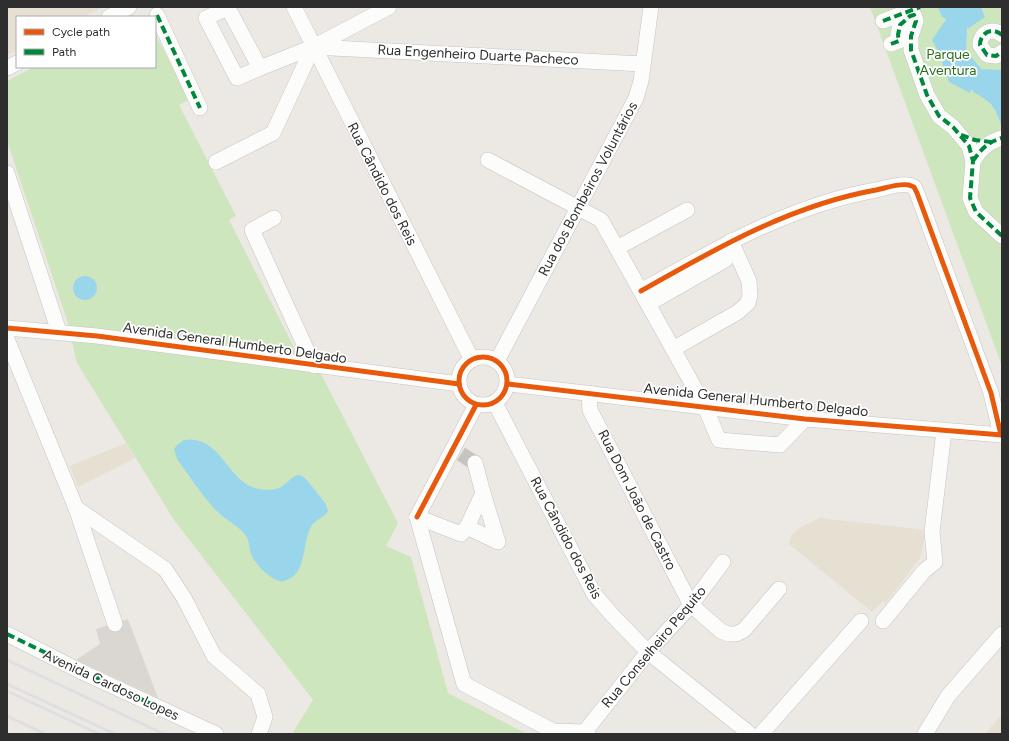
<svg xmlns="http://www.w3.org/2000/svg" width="1009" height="741" viewBox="0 0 1009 741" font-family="Figtree,sans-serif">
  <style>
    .education { fill: #e6e0d3 }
    .green { fill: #cee6be }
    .plaza { fill: #dad6d2 }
    .water { fill: #99d6ec }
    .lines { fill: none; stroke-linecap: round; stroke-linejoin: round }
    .river { stroke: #99d6ec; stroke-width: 22 }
    .minor-tunnel { stroke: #c6c3c0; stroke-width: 15; stroke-dasharray: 15 8; stroke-linecap: butt }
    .minor-casing { stroke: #c5c4c5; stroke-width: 16 }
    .minor { stroke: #fcfcfb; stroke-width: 15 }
    .rail { stroke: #dfdfe1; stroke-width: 3 }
    .quiet { stroke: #00873e; stroke-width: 4; stroke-dasharray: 8 4; stroke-linecap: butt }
    .cycleway-casing { stroke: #fff; stroke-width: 8 }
    .cycleway { stroke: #e8590c; stroke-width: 5 }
    .labels { text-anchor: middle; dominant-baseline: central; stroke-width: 3.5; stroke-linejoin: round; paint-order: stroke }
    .park-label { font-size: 14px; fill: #2c6e1b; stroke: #fff }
    .street-label { font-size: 14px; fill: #2e2e2e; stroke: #fff }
  </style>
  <rect width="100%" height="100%" fill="#ece8e4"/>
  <!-- education -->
  <g class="education">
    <polygon points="7,7 103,7 83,17 17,17 17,50 7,55"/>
    <polygon points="126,443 135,458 78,487 70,466"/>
    <polygon points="820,518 927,530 920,558 886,603 883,601 872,612 789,544 791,535 801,527"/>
    <polygon points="1002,714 1002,734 985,734"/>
  </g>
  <!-- green -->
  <g class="green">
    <polygon points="870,7 1002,7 1002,366"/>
    <polygon points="155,33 189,100 179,105 236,216 229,220 306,371 320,372 398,523 386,546 411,557 448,693 527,734 292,734 313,700 174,520 77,363 67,320 7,141 7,81 34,67 155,67"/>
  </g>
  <!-- plaza -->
  <polygon class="plaza" points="128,619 158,698 76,660 100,644 96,629"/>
  <!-- water -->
  <g class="water">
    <polygon points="938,7 981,7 985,17 969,28 942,17"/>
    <polygon points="945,21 967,29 966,50 942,58 932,40"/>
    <polygon points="969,54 980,68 970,93 949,82 942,62"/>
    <polygon points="983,69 1002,70 1002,96 990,101 973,92"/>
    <polygon points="1002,101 1002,127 993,104"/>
    <circle cx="85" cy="288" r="12"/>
    <path d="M184,440C218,434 227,477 252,487C259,490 272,491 279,488C285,486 293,474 300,475C306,477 311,486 315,490C320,497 326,502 328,511C324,518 314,520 311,527C301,545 308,574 284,581C274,584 255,564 252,556C249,550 250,542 246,536C239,526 229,522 220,514C208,504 187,473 177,459L174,449L177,445Z"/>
  </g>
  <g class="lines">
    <!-- river -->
    <polyline class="river" points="958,7 953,56 976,79 1000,97 1002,101"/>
    <!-- minor-tunnel -->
    <polyline class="minor-tunnel" points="461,454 475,463"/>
    <defs>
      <g id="minor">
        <polyline points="294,7 472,360"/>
        <polyline points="157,15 200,108"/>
        <polyline points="109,17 129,7"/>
        <polyline points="883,21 910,11"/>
        <path d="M1002,35C992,26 980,33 980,45L987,55L996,56L1002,52"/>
        <polyline points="891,44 899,41 898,35 900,25 910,16 914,15 916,21 911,36 911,50 927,95 939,116 953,127 969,146 973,161 970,198 976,212 1002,236"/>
        <polyline points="313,47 643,64"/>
        <polyline points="7,68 17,63"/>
        <polyline points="260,68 237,78 206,18 228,8 260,68 313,47 389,7"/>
        <polyline points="488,160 601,220 673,349 705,407 719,440 780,445 805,419"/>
        <path d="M973,161C981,149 988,142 1002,138"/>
        <polyline points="216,162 273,133 313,47"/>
        <polyline points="7,173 59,332"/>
        <polyline points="274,218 252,230 314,366"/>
        <polyline points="617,248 687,210"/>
        <path d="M641,291C715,249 791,205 876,190C886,188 899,183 909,185L914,187L917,193L991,393L1001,435"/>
        <polyline points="648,304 725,260 731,253 731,241"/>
        <polyline points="7,328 97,336 459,384"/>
        <polyline points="7,339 76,508 115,624"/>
        <polyline points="673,349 738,312 748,303 750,295 749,281 731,241"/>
        <circle cx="483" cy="381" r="24"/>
        <polyline points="497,361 636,98 641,81 651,7"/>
        <polyline points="508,384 805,419 1002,435"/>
        <polyline points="589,393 590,410 691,605 721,631 728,634 736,634 744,630 779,589"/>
        <polyline points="495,403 594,594 613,616 648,652 750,734"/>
        <polyline points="475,463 483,493"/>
        <polyline points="76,508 165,569 184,598 214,656 258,694 265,717 259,734"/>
        <polyline points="417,517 464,684 553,731 585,732 588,734"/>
        <polyline points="417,517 461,534 467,527 498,542 483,493 467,527"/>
        <polyline points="417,517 476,405"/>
        <polyline points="883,621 924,571 935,562 932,532 944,431"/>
        <polyline points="7,634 82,672 216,734"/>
        <polyline points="583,734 648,652 691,605 723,562"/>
        <polyline points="761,734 861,621"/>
        <polyline points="925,734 948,696 1002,634"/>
      </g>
    </defs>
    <!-- minor casing -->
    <use href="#minor" class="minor-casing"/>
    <!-- minor -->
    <use href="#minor" class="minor"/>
    <!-- rail -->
    <g class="rail">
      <polyline points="7,660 164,734"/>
      <polyline points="7,684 115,734"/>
      <polyline points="7,691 99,734"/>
      <polyline points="7,716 45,734"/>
    </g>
    <!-- quiet -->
    <g class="quiet">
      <polyline points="157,15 200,108"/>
      <polyline points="883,21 920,7"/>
      <path d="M1002,35C992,26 980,33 980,45L987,55L996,56L1002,52"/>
      <polyline points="891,44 899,41 898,35 900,25 910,16 914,15 916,21 911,36 911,50 927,95 939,116 953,127 969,146 973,161 970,198 976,212 1002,236"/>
      <polyline points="961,135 975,140 991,142"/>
      <path d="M973,161C981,149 988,142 1002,138"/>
      <polyline points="7,634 178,717"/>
    </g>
    <defs>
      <g id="cycleway">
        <path d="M641,291C715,249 791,205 876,190C886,188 899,183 909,185L914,187L917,193L991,393L1001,435"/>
        <polyline points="7,328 97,336 459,384"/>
        <circle cx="483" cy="381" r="24"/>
        <polyline points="508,384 805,419 1002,435"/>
        <polyline points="417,517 476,405"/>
      </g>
    </defs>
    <!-- cycleway casing -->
    <use href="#cycleway" class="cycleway-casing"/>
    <!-- cycleway -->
    <use href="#cycleway" class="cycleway"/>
  </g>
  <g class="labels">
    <!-- park labels -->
    <g class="park-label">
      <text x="948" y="54">Parque<tspan x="948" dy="16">Aventura</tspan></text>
    </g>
    <!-- street labels -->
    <g class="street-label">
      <text transform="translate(478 55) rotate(3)">Rua Engenheiro Duarte Pacheco</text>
      <text transform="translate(382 184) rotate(63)">Rua Cândido dos Reis</text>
      <text transform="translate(588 189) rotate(-62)">Rua dos Bombeiros Voluntários</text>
      <text transform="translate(235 343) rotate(8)">Avenida General Humberto Delgado</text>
      <text transform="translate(756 400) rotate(6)">Avenida General Humberto Delgado</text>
      <text transform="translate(637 500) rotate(63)">Rua Dom João de Castro</text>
      <text transform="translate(566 538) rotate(62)">Rua Cândido dos Reis</text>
      <text transform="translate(654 647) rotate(-50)">Rua Conselheiro Pequito</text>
      <text transform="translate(111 685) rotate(25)">Avenida Cardoso Lopes</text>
    </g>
  </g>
  <!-- border -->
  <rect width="1009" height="741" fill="none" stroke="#2e2e2e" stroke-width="16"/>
  <!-- legend -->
  <rect x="16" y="16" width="140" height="52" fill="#ffffff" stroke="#ababab"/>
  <rect x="24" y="29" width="20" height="6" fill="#e8590c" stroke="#ababab"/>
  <text x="52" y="36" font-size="12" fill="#2e2e2e">Cycle path</text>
  <rect x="24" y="49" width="20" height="6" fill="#00873e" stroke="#ababab"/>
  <text x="52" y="56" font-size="12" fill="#2e2e2e">Path</text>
</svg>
